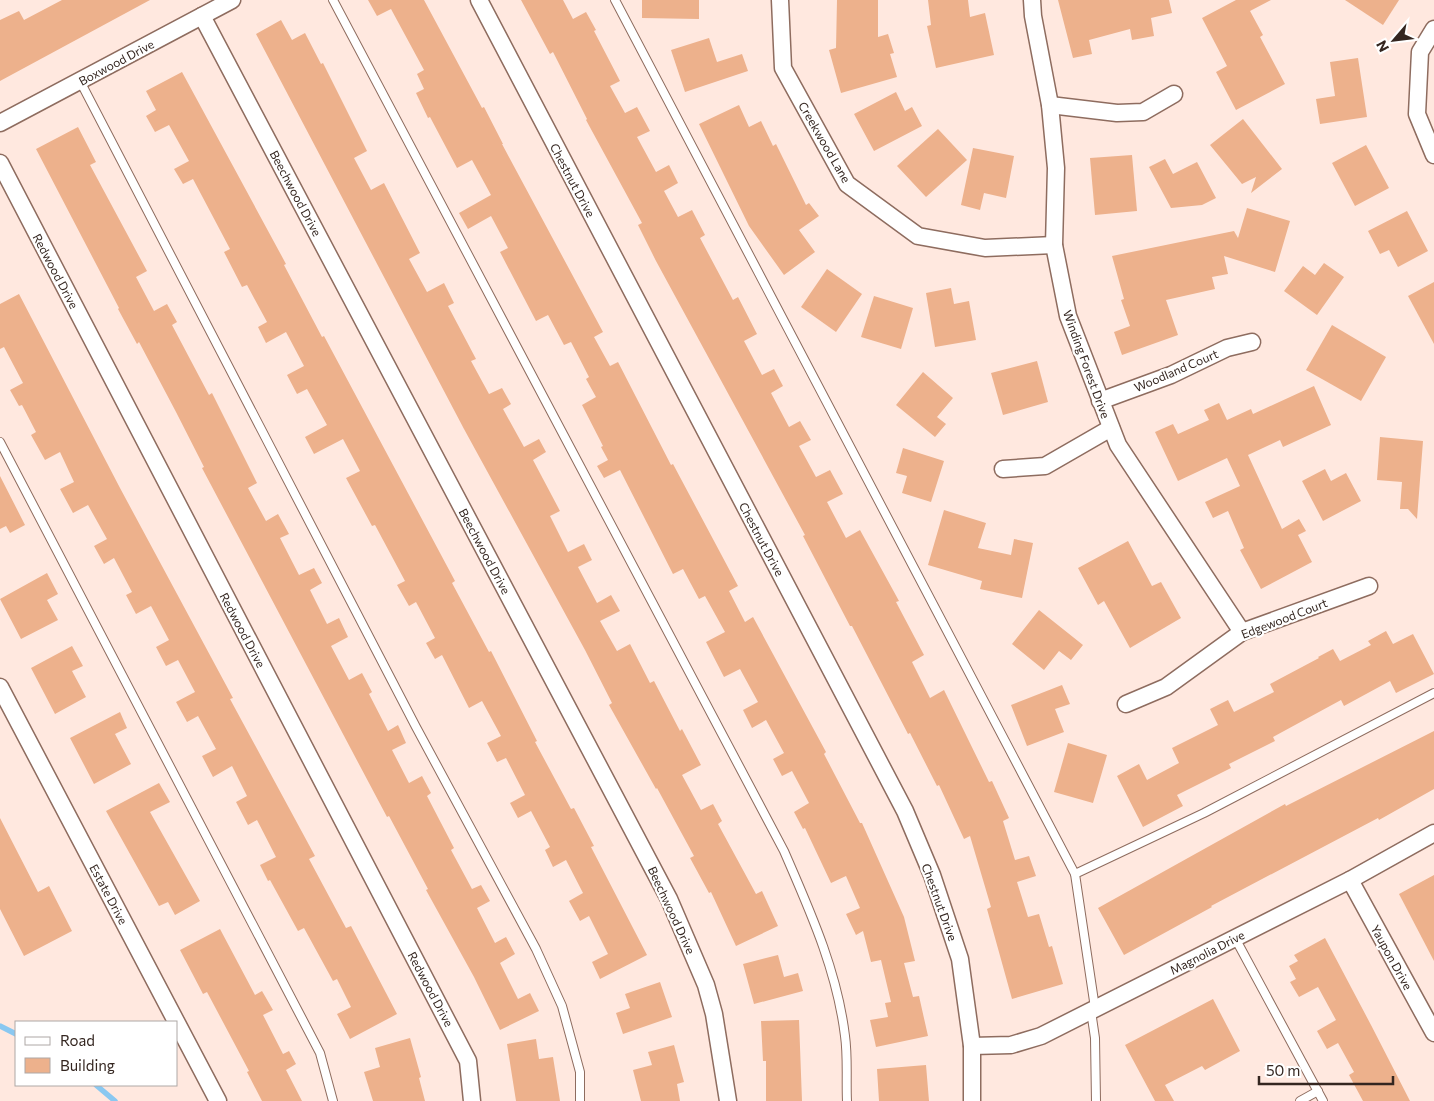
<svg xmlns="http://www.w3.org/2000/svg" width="1434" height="1101" viewBox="0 0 1434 1101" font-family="Commissioner,sans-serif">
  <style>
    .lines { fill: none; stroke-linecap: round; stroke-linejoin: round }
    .stream { stroke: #8ac8f1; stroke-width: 5.5 }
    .building { fill: #edb18c }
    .service-casing { stroke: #8e6c5f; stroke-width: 10 }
    .minor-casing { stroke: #8e6c5f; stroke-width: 19 }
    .service { stroke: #fff; stroke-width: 8 }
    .minor { stroke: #fff; stroke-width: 16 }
    .labels { text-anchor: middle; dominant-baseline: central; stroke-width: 4.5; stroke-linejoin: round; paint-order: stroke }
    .street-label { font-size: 12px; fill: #342620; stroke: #fff }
  </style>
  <rect width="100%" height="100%" fill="#ffe8df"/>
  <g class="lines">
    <!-- stream -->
    <g class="stream">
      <polyline points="0,1026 16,1034"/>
      <polyline points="96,1085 115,1101"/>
    </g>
  </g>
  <!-- building -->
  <g class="building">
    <polygon points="62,0 150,0 0,81 0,20 19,11 24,20"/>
    <polygon points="368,0 424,0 482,108 484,107 503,144 502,144 603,332 594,337 610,366 618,362 671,465 673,464 738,586 729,591 745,622 753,617 826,752 824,754 860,823 862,823 904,917 915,961 904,963 913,997 919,996 928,1036 876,1047 870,1020 888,1017 885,1003 891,1002 881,960 871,962 863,931 856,935 846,914 860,908 846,876 831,883 805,828 803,829 794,812 809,803 792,771 782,776 773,759 784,753 766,720 752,728 743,710 758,702 740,669 724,677 706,642 725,632 705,596 699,599 683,569 673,574 620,470 604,478 597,466 608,460 601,447 603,446 582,405 596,397 586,379 589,377 571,342 564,345 548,315 536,321 500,252 508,248 491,216 468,229 459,213 491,195 472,160 457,168 430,117 428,118 416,93 424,89 417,74 424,70 391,9 377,16"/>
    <polygon points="521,0 563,0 573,19 586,12 596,30 594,31 620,81 610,86 625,113 637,107 650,131 637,137 656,172 669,165 678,183 664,191 678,217 692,210 705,235 700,238 733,300 738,297 757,334 744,341 762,375 774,369 783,386 771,393 789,427 800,421 811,440 799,446 816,477 830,470 843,494 827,502 846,538 860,530 899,601 896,602 924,655 912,662 930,698 944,690 989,782 992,781 1009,818 1003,821 1015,860 1029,856 1036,876 1017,882 1028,917 1039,914 1049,947 1052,946 1063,984 1012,999 987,909 991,907 970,836 964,839 939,785 937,786 910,733 908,734 852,626 850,626 803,536 805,535 656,261 638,225 642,223 586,120 587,119 553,52 550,54"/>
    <polygon points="642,0 699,0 699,19 642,18"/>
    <polygon points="837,0 878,0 878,37 888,34 894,53 890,54 897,77 841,93 829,50 836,48"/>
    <polygon points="928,0 968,0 970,17 985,13 994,55 936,68 927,26 931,25"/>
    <polygon points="1058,0 1169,0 1172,13 1151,18 1154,36 1132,40 1130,29 1089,40 1092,54 1073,58"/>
    <polygon points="1236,0 1271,0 1250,11 1263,35 1260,37 1285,84 1236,110 1216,72 1227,66 1202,18"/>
    <polygon points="1345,0 1399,0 1383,25"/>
    <polygon points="281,20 292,40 305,33 321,64 323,63 367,151 354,158 371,190 384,183 420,253 409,259 427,292 444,283 454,303 448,306 476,359 471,361 489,394 502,388 511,404 503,409 524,447 539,439 546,452 533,460 560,511 550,516 568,552 584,544 592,560 578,567 597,603 611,595 620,611 600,621 617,651 630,644 650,683 654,681 680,731 682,729 701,765 682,775 701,810 713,804 722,821 718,824 756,894 762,891 778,926 736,946 711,892 709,893 690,858 694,856 657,788 656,789 609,705 612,703 585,650 464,429 256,34"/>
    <polygon points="709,38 717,62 742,54 748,71 685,92 671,50"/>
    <polygon points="1358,58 1367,117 1320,124 1316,99 1335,96 1330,62"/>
    <polygon points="182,72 286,264 284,265 322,337 324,336 455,581 452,583 489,652 491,651 537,741 535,742 571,809 574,808 594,846 591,847 647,955 600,979 592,962 608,954 589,916 580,921 569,901 583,893 566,860 553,867 545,850 550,847 531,811 518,818 510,803 525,795 506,758 497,762 487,743 501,736 482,701 469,708 442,655 435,659 426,643 435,638 416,602 409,606 397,585 405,581 375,525 372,526 346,478 360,471 343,439 314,454 305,437 327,425 307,389 297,394 287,375 304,366 286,332 266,343 258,327 267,322 247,285 242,287 224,252 230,249 193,179 183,184 174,169 189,161 169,125 155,132 146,116 156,110 146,91"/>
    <polygon points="896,92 905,111 912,107 922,126 874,151 854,114"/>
    <polygon points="739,105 749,127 761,121 773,146 776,144 806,205 809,203 819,216 799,230 815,252 784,275 749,226 699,124"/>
    <polygon points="1243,119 1282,169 1251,193 1256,177 1242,184 1210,145"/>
    <polygon points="78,127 96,162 90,165 147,271 136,277 154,311 167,304 177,322 172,325 209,395 212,393 257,483 248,488 266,521 278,514 289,534 280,538 299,575 314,568 322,583 310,590 327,624 339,618 348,637 331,646 349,680 362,673 372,692 369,694 388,731 398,725 406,743 392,750 409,783 422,776 431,793 427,796 454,848 451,850 472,889 481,885 490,901 477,908 495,943 506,937 515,954 500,963 518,999 530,993 539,1011 500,1030 474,977 426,890 428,889 389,816 387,817 202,468 204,467 176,412 139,342 137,344 118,309 119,308 36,149"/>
    <polygon points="938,129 967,160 926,197 897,166"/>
    <polygon points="1366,145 1389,188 1355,206 1332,163"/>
    <polygon points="973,148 1014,156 1006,198 984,193 980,210 961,205"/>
    <polygon points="1132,155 1137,211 1095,215 1090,158"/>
    <polygon points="1165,159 1173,174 1197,162 1216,198 1202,205 1171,208 1149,167"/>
    <polygon points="1247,208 1290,221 1275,272 1224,256 1228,274 1212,277 1215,289 1166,300 1178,335 1122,355 1114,332 1130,326 1121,300 1124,299 1112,256 1234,231 1238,238"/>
    <polygon points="1407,211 1428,251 1398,267 1389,250 1380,254 1368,231"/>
    <polygon points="1324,263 1344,277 1317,315 1284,291 1303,266 1315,275"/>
    <polygon points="827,269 862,294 836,332 801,307"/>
    <polygon points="1434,282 1434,344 1408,296"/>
    <polygon points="951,288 954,304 969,301 976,340 935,347 926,293"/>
    <polygon points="19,294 120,488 233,698 230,699 315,856 309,859 346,928 351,926 397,1014 350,1039 337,1014 351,1007 337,979 333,981 304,928 298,931 270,880 268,881 260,865 276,857 257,820 248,825 236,802 247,796 232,766 213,777 202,756 216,749 198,716 187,722 176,702 195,692 178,660 166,666 156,647 169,640 151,606 136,614 126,595 132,592 114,558 104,564 94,546 107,539 88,505 73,513 60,489 74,482 60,452 45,460 31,435 36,432 22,405 19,406 10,390 23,383 4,347 0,349 0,304"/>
    <polygon points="874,296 913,308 901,349 861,337"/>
    <polygon points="1332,325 1386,357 1361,401 1306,370"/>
    <polygon points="1037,361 1048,402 1003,415 991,373"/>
    <polygon points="923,372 953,398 937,417 946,424 935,437 896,405"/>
    <polygon points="1314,386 1331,425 1283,447 1280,440 1248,455 1282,529 1299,519 1306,531 1298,535 1312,562 1261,589 1240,550 1244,548 1228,511 1213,518 1205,502 1240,486 1227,458 1178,481 1155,432 1173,424 1178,434 1209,420 1204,410 1219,403 1227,420 1251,409 1253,414"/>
    <polygon points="1380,437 1423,441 1417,519 1408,509 1400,509 1402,482 1377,480"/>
    <polygon points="903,448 944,461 931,502 902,493 907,476 896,473"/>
    <polygon points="1325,469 1331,481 1346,473 1361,501 1323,521 1302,481"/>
    <polygon points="0,476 25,525 10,533 6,526 0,529"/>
    <polygon points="944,510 986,523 978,548 1011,555 1014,539 1033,543 1022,598 980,589 982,581 928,565"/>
    <polygon points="1128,541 1152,586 1161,582 1181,618 1130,648 1104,601 1098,605 1078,568"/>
    <polygon points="47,573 58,594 47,600 58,620 21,639 0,599"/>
    <polygon points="1039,610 1083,645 1071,660 1059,651 1044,670 1012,644"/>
    <polygon points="1386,631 1393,644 1413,634 1434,674 1396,693 1390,681 1344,706 1341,700 1273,737 1275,741 1229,764 1231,768 1177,795 1183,806 1143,827 1117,776 1139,764 1147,780 1179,763 1172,748 1218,725 1210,709 1228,700 1234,712 1274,692 1270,684 1319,658 1318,657 1333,649 1340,661 1371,645 1368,641"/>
    <polygon points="72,646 83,666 72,671 86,697 55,714 31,668"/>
    <polygon points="1062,685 1070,704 1055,709 1064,732 1027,746 1011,705"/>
    <polygon points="120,712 127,728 115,734 131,764 94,784 70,738"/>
    <polygon points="1434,731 1434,789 1379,820 1378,818 1211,906 1212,907 1124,955 1098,908 1285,804 1286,806"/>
    <polygon points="1068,743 1107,755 1093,803 1054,792"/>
    <polygon points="159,783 170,802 150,812 200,901 175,915 168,902 159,906 106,811"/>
    <polygon points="0,818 38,892 49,886 72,931 24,956 0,909"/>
    <polygon points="1434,875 1434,961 1399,894"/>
    <polygon points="220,929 255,995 262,991 273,1010 263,1015 283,1054 289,1051 296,1064 286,1070 302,1101 262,1101 247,1072 249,1071 207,992 203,994 180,950"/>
    <polygon points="1325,938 1371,1025 1410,1101 1363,1101 1349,1075 1354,1072 1338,1043 1327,1049 1317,1031 1336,1020 1318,987 1299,997 1290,982 1296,979 1289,966 1298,961 1294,955"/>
    <polygon points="778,955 784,977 798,973 803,991 754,1004 743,964"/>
    <polygon points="660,982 672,1017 623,1034 616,1013 630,1008 625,994"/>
    <polygon points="1213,999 1240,1051 1205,1070 1202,1066 1165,1085 1174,1101 1155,1101 1125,1045"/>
    <polygon points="799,1020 802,1101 766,1101 766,1061 763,1061 761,1021"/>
    <polygon points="410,1038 421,1077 419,1078 425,1101 373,1101 364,1072 380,1067 375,1048"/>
    <polygon points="536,1039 539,1059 553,1057 560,1101 516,1101 507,1044"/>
    <polygon points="674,1045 684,1082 677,1084 680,1101 641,1101 633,1070 652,1065 648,1052"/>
    <polygon points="926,1065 929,1101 879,1101 877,1069"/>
  </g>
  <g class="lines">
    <defs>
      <g id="service">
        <path d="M333,0L784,851C810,911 837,970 845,1036C848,1057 846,1080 847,1101"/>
        <polyline points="615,0 1075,874"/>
        <polyline points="80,81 416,727 536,949 562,1006 580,1072 580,1101"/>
        <polyline points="0,442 320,1053 333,1101"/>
        <polyline points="1235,938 1323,1101"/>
        <polyline points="1095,1008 1075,874 1204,813 1434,693"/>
        <polyline points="1091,1011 1095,1038 1096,1101"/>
        <polyline points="1300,1101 1318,1091"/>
      </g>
      <g id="minor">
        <polyline points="479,0 905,811 932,875 960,959 972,1046 972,1101"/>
        <polyline points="780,0 783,68 847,184 918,236 985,248 1054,245"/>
        <polyline points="1032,0 1033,16 1050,105 1056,168 1054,245 1068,316 1118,445 1242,632"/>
        <polyline points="202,16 669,899 706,985 714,1014 728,1101"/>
        <polyline points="1434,29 1420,52 1417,114 1434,155"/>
        <polyline points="1050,105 1117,113 1143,112 1174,94"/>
        <polyline points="0,123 232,0"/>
        <polyline points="0,163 468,1061 472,1101"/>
        <polyline points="1100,401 1171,375 1227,348 1252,342"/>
        <polyline points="1003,469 1045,466 1111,428"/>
        <polyline points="0,687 218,1101"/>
        <polyline points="1126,704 1166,687 1242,632 1369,586"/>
        <polyline points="1350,880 1434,1033"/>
        <polyline points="972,1046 1011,1045 1041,1036 1350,880 1434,833"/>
      </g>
    </defs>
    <!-- service casing -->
    <use href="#service" class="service-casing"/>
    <!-- minor casing -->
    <use href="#minor" class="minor-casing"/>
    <!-- service -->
    <use href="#service" class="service"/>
    <!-- minor -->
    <use href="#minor" class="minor"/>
  </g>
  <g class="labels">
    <!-- street labels -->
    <g class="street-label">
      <text transform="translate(116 62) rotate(-28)">Boxwood Drive</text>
      <text transform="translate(825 142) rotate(60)">Creekwood Lane</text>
      <text transform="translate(573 180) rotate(62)">Chestnut Drive</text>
      <text transform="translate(296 193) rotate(62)">Beechwood Drive</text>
      <text transform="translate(56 271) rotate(62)">Redwood Drive</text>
      <text transform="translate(1087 364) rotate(70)">Winding Forest Drive</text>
      <text transform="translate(1176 370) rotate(-23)">Woodland Court</text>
      <text transform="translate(762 539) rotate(62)">Chestnut Drive</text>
      <text transform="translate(485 551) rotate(62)">Beechwood Drive</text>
      <text transform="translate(1284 618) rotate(-21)">Edgewood Court</text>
      <text transform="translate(243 630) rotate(62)">Redwood Drive</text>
      <text transform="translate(109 894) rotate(62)">Estate Drive</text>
      <text transform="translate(940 902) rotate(70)">Chestnut Drive</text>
      <text transform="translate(672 910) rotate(65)">Beechwood Drive</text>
      <text transform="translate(1207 952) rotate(-27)">Magnolia Drive</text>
      <text transform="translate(1392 957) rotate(61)">Yaupon Drive</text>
      <text transform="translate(431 989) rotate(62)">Redwood Drive</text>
    </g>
  </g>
  <!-- legend -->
  <rect x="15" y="1021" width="162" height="65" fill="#ffffff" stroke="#aea8a6"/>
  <rect x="25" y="1037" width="25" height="8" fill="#ffffff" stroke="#aea8a6"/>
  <text x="60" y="1046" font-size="15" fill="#342620">Road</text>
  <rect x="25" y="1058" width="25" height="15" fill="#edb18c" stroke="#aea8a6"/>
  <text x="60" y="1071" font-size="15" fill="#342620">Building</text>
  <!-- north arrow -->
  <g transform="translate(1394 40) rotate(242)" stroke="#ffffff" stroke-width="4" paint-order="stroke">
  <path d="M0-4L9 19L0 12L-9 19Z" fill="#342620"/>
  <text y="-8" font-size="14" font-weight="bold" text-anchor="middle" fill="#342620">N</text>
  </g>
  <!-- scale -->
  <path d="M1259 1076v8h134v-8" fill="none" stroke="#342620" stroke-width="2.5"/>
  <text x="1266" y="1076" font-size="15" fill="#342620" stroke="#ffffff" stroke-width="4" paint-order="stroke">50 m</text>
</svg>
